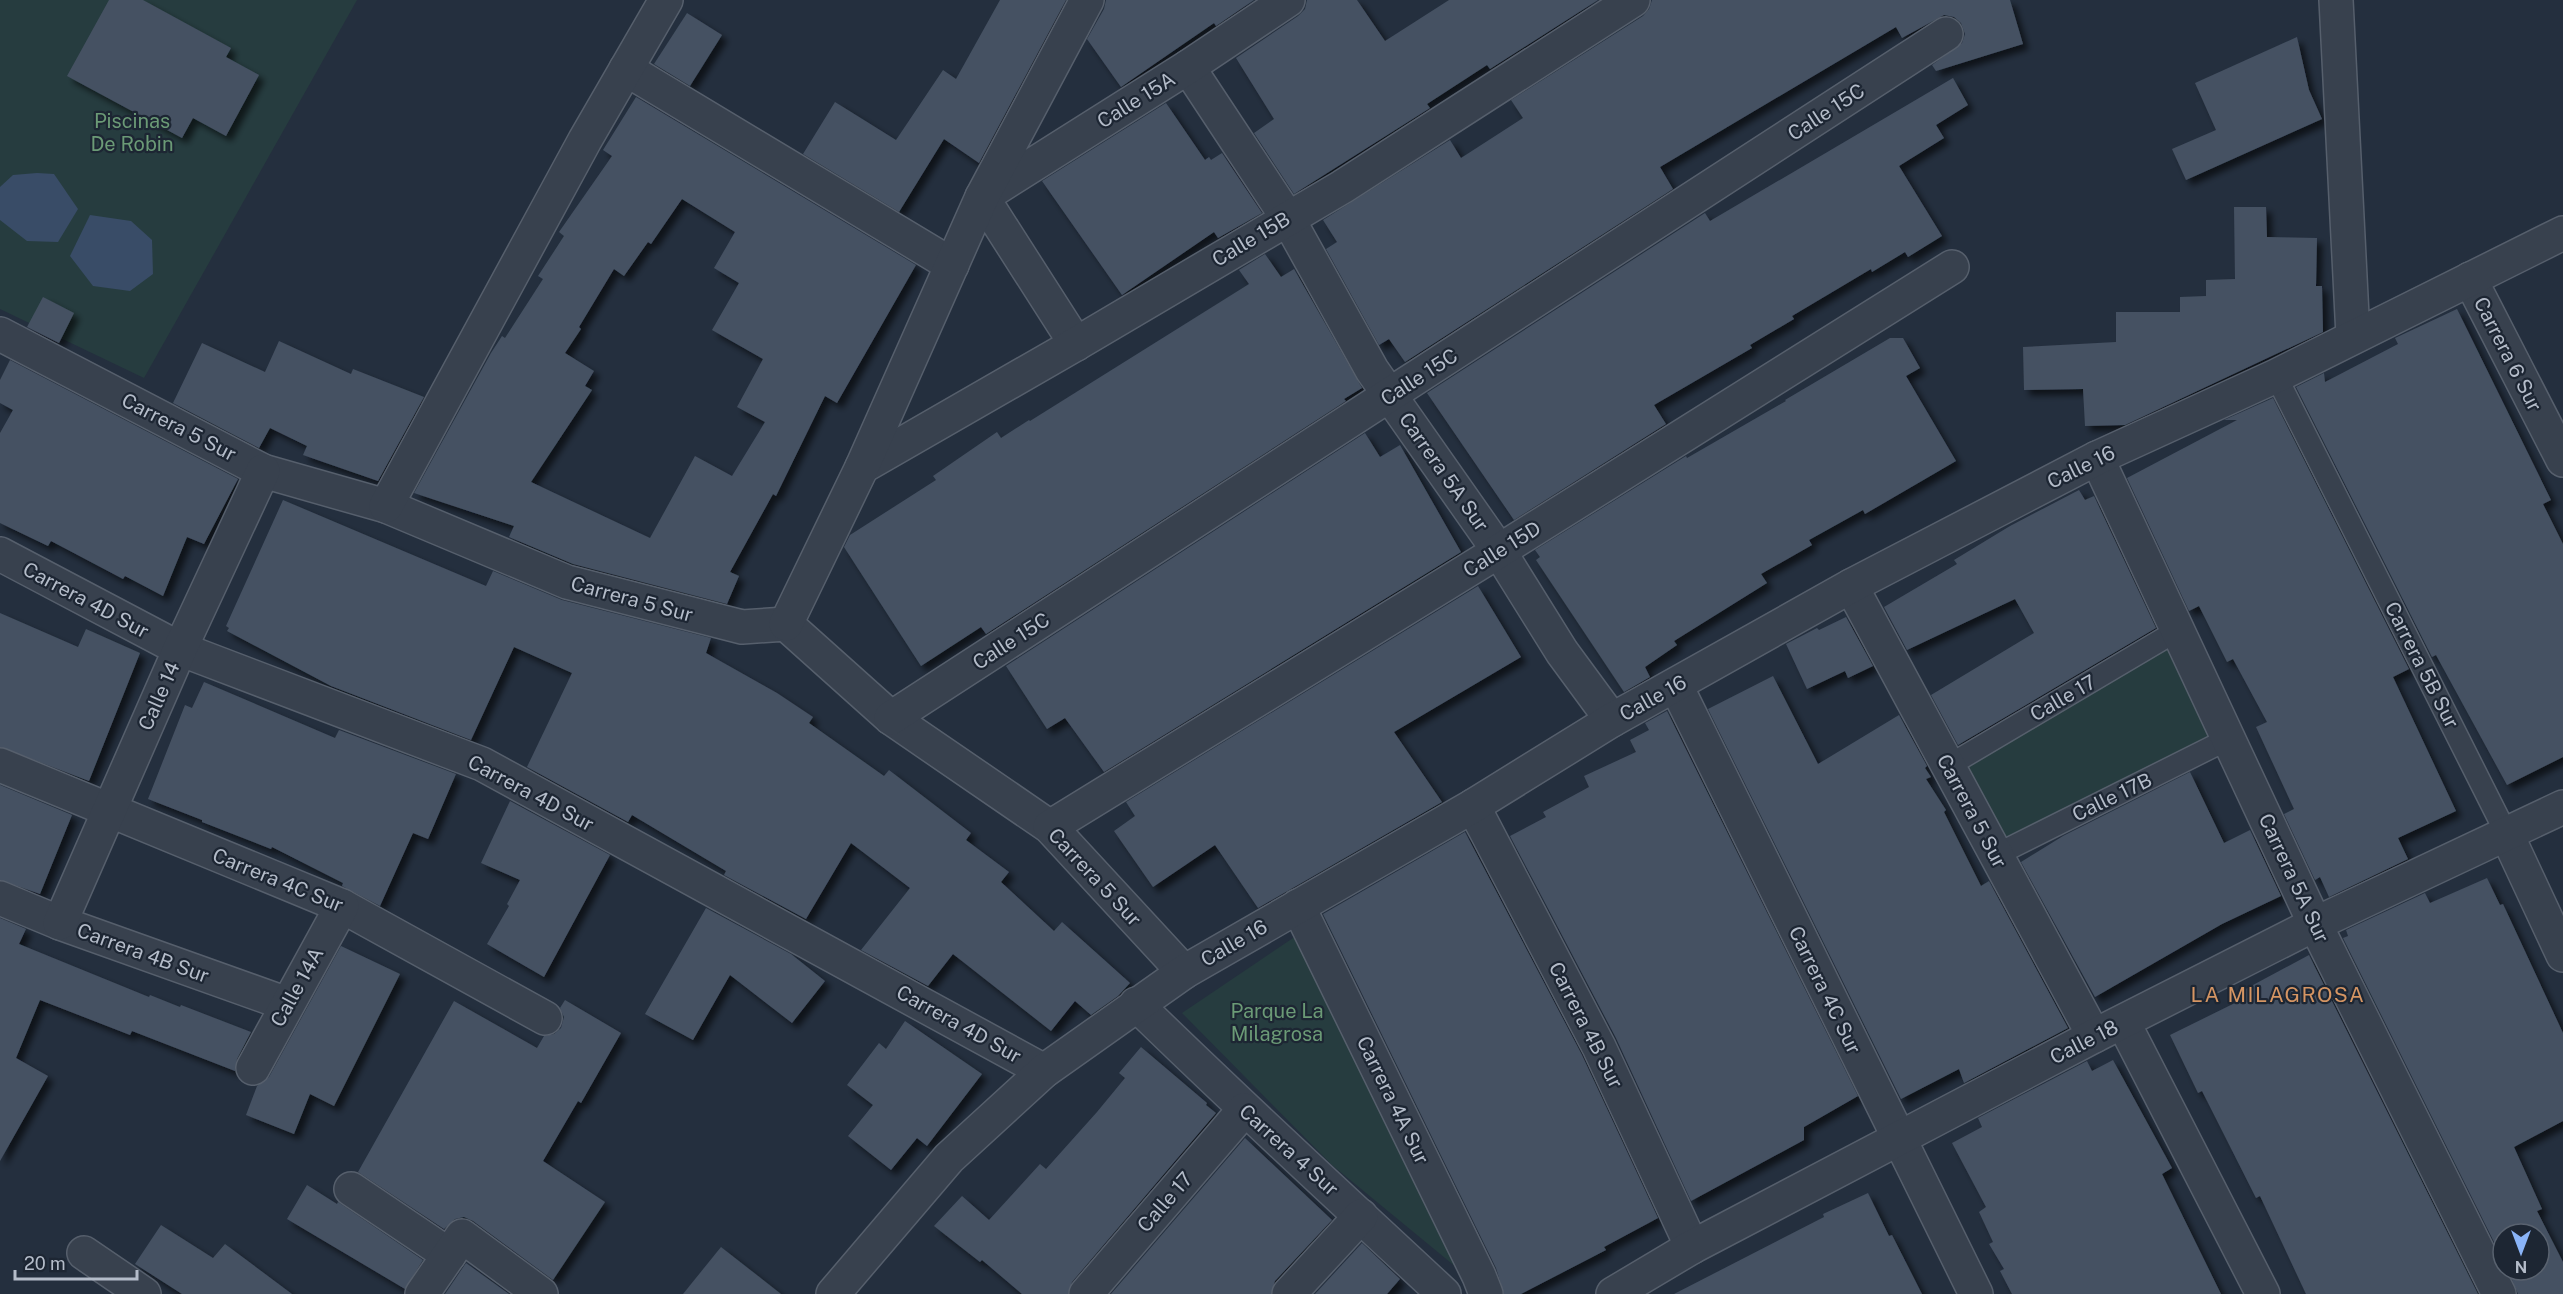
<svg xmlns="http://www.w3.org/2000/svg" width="2563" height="1294" viewBox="0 0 2563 1294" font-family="'Public Sans',sans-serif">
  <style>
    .green { fill: #263c3f }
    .water { fill: #394c67 }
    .building { fill: #455162; fill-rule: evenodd; filter: url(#shadow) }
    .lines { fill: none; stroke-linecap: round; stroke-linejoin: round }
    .service-casing { stroke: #565f6c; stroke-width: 24 }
    .minor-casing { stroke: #565f6c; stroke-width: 36 }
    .tertiary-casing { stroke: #565f6c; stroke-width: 36 }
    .service { stroke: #38414e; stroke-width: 21 }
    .minor { stroke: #38414e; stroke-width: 33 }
    .tertiary { stroke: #38414e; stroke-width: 33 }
    .labels { text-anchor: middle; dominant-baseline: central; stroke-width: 4.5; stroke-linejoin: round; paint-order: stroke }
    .street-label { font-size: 20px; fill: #b4bcc9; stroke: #1d2633 }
    .park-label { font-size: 20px; fill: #6b9a76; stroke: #1d2633 }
    .neighbourhood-label { font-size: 21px; letter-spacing: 1.5px; fill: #d59563; stroke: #1d2633 }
  </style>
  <defs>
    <filter id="shadow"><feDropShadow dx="5.5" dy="5.5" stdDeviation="3" flood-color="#0009"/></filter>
  </defs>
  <rect width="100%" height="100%" fill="#242f3e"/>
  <!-- green -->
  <g class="green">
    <polygon points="0,0 357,0 144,378 0,309"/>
    <polygon points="2171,645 2216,733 1999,843 1961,768"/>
    <polygon points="1302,932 1462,1272 1332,1165 1182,1013"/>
  </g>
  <!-- water -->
  <g class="water">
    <polygon points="37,173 54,174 78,209 58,242 27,241 0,220 0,187 13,175"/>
    <polygon points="90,215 131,221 152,240 153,274 130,291 93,286 70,256"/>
  </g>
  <!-- building -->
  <g class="building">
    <polygon points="109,0 143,0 231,48 226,57 259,75 226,136 193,118 182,138 67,76"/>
    <polygon points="1000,0 1066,0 979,163 944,139 899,212 803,154 835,102 896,140 943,70 956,79"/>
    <polygon points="1106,0 1254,0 1216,26 1214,23 1121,87 1087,39 1104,9"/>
    <polygon points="1307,0 1357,0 1385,41 1449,0 1598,0 1490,69 1487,65 1427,104 1430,108 1294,194 1254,133 1274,119 1236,58 1298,16 1305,9"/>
    <polygon points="1652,0 2010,0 2023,44 1936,71 1932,65 1962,43 1965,34 1961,23 1954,17 1944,15 1902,38 1896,27 1660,167 1673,189 1405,362 1389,339 1379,345 1326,249 1337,242 1323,220 1450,140 1461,158 1523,118 1511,100 1643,16 1649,9"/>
    <polygon points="687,13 722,35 690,86 654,64"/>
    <polygon points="2297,37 2309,90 2322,119 2186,180 2172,149 2216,130 2195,83"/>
    <polygon points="1953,78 1968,105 1936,125 1944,138 1899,166 1942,236 1908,257 1905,252 1872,272 1871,269 1792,316 1794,319 1750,345 1752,348 1654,405 1666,424 1514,520 1427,393 1705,213 1710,221"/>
    <path d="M636,97L916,265L837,403L825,396L776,496L773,494L730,572L739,576L727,604L573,564L509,537L514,526L414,493L491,353L502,336L505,338L543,279L538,276L564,236L559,232L612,156L603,150ZM682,199L735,232L714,268L739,283L712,330L763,359L737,407L765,422L732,476L695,456L650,538L531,482L592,390L585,386L594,371L565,353L581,329L579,327L614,269L624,276L648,242L651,244Z"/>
    <polygon points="1166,103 1205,160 1209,157 1211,160 1222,153 1262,213 1218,238 1214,232 1122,295 1042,181"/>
    <polygon points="2234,207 2266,207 2267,237 2317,238 2316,286 2322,286 2323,332 2125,425 2085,426 2083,389 2024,390 2023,347 2116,342 2116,312 2180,312 2180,297 2206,296 2206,280 2235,279"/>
    <polygon points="1265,254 1281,277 1294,269 1362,388 1344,399 1346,401 986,634 981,627 921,666 844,547 850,535 936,480 933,476 997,432 1001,438 1029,420 1030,421 1249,284 1239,270"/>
    <polygon points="43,297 74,313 59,343 27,327"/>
    <polygon points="2457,309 2551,500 2543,504 2563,544 2563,757 2507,785 2436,655 2432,657 2296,387 2324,373 2325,382 2398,344 2395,338"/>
    <polygon points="1890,338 1903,338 1920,368 1906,376 1956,461 1865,514 1863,510 1809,540 1812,545 1761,574 1767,583 1674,641 1677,645 1645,667 1650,677 1624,692 1536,560 1540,557 1535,550 1686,456 1687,458 1786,401 1785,400"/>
    <polygon points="279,341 351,374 353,369 424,397 378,481 303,455 307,446 270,428 259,448 173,403 202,343 265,372"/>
    <polygon points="10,360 238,479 204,544 187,537 163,596 125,576 123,579 51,541 48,546 0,523 0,433 13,410 0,403 0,380"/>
    <polygon points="2273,398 2409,669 2393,677 2456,811 2398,838 2408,859 2329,897 2320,877 2315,880 2284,814 2294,809 2256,727 2267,722 2233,659 2227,662 2199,606 2189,611 2127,478 2237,420 2224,420"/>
    <polygon points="1365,433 1380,457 1400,445 1461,552 1104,772 1065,718 1047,729 1006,666"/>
    <polygon points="2079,490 2085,500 2094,496 2156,628 1958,745 1931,695 2034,633 2015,599 1907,650 1884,607 1957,564 1954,560 2010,526"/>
    <polygon points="283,500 486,586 493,571 562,600 711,638 706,653 777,693 813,717 809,723 884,776 889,770 971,833 966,840 1009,872 1001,882 1054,931 1062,922 1130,983 1118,996 1091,1015 1075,1001 1051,1031 953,954 928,986 861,950 910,888 851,843 806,919 724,875 726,871 632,815 628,822 527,767 572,673 514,647 471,740 331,686 227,631 229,628 226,626"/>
    <polygon points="1478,586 1521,657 1394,732 1442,802 1258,908 1215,845 1153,887 1114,831 1135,816 1126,802"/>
    <polygon points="0,613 78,647 86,629 140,653 89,781 0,747"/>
    <polygon points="1846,617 1873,666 1848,678 1845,671 1807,689 1786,644 1817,628 1819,630"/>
    <polygon points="1773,676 1818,764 1899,715 1927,766 1925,768 1931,777 1926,779 1946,810 1944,812 1981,886 1989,881 2068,1028 1964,1083 1959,1069 1901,1099 1708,709"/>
    <polygon points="204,682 335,738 339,730 456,774 428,839 413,833 380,906 342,886 343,883 272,847 271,849 202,822 202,820 148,799 185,705 192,708"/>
    <polygon points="1667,711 1858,1096 1804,1127 1804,1140 1691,1201 1616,1038 1510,836 1546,817 1543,812 1589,787 1584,776 1636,752 1630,740 1649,730 1645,723"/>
    <polygon points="2190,772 2224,843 2250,830 2281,896 2222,924 2095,997 2021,862 2063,836"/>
    <polygon points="0,785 72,815 40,894 0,880"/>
    <polygon points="510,801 610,855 544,977 487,944 509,906 507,904 520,880 481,863"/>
    <polygon points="1465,832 1582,1055 1658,1218 1604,1247 1606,1250 1521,1294 1504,1294 1496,1268 1323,914"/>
    <polygon points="2487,878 2500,905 2503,904 2563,1033 2563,1121 2514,1147 2542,1209 2537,1211 2563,1262 2563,1294 2518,1294 2508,1270 2539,1270 2539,1234 2503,1234 2503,1260 2343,938 2348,936 2346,930 2425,893 2430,903"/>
    <polygon points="706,908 791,954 825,981 792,1023 730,975 693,1040 645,1014"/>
    <polygon points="0,918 26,929 19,944 149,997 150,995 180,1007 181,1005 251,1032 237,1059 235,1071 132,1031 130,1035 40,1000 16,1058 48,1076 0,1161"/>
    <polygon points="341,946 400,974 334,1106 310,1094 294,1134 246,1115 257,1086 269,1077"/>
    <polygon points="2309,955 2478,1294 2306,1294 2260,1196 2256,1198 2202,1091 2198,1093 2170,1035 2243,999 2240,992"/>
    <polygon points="565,1000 621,1033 581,1103 578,1101 543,1161 605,1202 553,1280 473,1221 464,1217 455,1219 444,1229 358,1172 454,1001 537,1048 544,1036 554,1034 561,1028 564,1017 560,1008"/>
    <polygon points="905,1021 982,1074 927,1146 917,1138 891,1170 848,1136 873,1105 847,1085 879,1043 886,1049"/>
    <polygon points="1141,1047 1207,1103 1206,1105 1216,1113 1072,1282 1068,1294 1022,1294 982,1260 980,1262 934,1226 962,1196 989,1220 1040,1164 1046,1169 1097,1112 1125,1078 1119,1073"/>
    <polygon points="2113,1060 2172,1168 2162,1174 2221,1294 2012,1294 2000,1271 2004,1269 1989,1244 1993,1242 1979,1212 1986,1207 1952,1143 1982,1127 1978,1118 2087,1061 2092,1071"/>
    <polygon points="1245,1138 1332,1220 1275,1281 1271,1294 1111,1294"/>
    <polygon points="307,1185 337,1204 338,1202 423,1260 405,1289 287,1219"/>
    <polygon points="1868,1193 1889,1236 1892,1235 1922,1294 1674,1294 1824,1217 1823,1214"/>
    <polygon points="161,1225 213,1258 225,1244 292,1294 182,1294 135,1264"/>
    <polygon points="1362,1243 1400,1279 1387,1294 1315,1294"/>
    <polygon points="721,1247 781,1294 683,1294"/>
    <polygon points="466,1263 509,1294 445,1294"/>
  </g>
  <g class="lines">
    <defs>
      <g id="service">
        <polyline points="2276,376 2507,835"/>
        <polyline points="1948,766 2178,630"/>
        <polyline points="1996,855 2228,739"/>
      </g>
      <g id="minor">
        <polyline points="2336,0 2353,336"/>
        <polyline points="1188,67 1287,217 1372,370 1499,551 1562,652 1612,720"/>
        <polyline points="626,69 952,265"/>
        <polyline points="2470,279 2563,460"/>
        <polyline points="0,334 263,471 386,506 567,582 742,627 786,624 891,718 1050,827 1184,972"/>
        <polyline points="1076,344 982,197 1188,67 1288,0"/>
        <polyline points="2097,458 2315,924 2499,1294"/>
        <polyline points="862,467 1076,344 1342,187 1633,0"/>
        <polyline points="386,506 585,140 666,0"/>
        <polyline points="0,554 180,649 482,764 1044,1071"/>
        <polyline points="1851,586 2094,1036"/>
        <polyline points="786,624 862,467 982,197 1087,0"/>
        <polyline points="1676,686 1976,1294"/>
        <polyline points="891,718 1946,34"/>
        <polyline points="0,765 342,906 545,1018"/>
        <polyline points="1473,806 1599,1047 1692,1247"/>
        <polyline points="1050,827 1499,551 1952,267"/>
        <polyline points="2507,835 2563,955"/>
        <polyline points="0,898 60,923 287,1004"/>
        <polyline points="1298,906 1479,1276 1486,1294"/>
        <polyline points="60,923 180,649 263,471"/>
        <path d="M1136,1004C1237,1103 1341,1198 1444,1294"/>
        <polyline points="2123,1022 2263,1294"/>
        <polyline points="253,1068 342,906"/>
        <polyline points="351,1189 449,1255"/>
        <polyline points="84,1253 144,1294"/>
        <polyline points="422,1294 462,1236 541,1294"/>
        <polyline points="1086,1294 1244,1110"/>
        <polyline points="1289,1294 1361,1216"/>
        <polyline points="1613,1294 1692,1247 2094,1036 2315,924 2563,807"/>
      </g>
      <polyline id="tertiary" points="833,1294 949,1158 1044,1071 1184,972 1473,806 1612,720 1851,586 2097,458 2276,376 2563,233"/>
    </defs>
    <!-- service casing -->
    <use href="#service" class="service-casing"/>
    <!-- minor casing -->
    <use href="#minor" class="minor-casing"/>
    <!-- tertiary casing -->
    <use href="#tertiary" class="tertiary-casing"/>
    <!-- service -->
    <use href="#service" class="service"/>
    <!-- minor -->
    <use href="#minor" class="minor"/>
    <!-- tertiary -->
    <use href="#tertiary" class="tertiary"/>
  </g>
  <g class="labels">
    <!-- street labels -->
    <g class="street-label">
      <text transform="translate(1136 100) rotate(-32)">Calle 15A</text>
      <text transform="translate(1826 112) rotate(-33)">Calle 15C</text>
      <text transform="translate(1251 239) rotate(-31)">Calle 15B</text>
      <text transform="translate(2508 354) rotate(63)">Carrera 6 Sur</text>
      <text transform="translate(1419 377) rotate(-33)">Calle 15C</text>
      <text transform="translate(179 427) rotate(27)">Carrera 5 Sur</text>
      <text transform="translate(2081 467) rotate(-26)">Calle 16</text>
      <text transform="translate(1444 472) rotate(55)">Carrera 5A Sur</text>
      <text transform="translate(1502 549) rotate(-32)">Calle 15D</text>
      <text transform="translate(632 599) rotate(15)">Carrera 5 Sur</text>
      <text transform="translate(86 600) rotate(28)">Carrera 4D Sur</text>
      <text transform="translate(1011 641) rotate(-33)">Calle 15C</text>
      <text transform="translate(2422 665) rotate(63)">Carrera 5B Sur</text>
      <text transform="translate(159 696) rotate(-66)">Calle 14</text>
      <text transform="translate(1653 698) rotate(-29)">Calle 16</text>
      <text transform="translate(2063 698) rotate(-30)">Calle 17</text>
      <text transform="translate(531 793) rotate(28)">Carrera 4D Sur</text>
      <text transform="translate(2112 797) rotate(-26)">Calle 17B</text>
      <text transform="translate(1972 811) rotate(62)">Carrera 5 Sur</text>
      <text transform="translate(1095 877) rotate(47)">Carrera 5 Sur</text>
      <text transform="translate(2294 878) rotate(65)">Carrera 5A Sur</text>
      <text transform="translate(278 880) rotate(22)">Carrera 4C Sur</text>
      <text transform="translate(1234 943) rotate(-30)">Calle 16</text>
      <text transform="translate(143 953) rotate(20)">Carrera 4B Sur</text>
      <text transform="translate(297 987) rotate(-61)">Calle 14A</text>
      <text transform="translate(1825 990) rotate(64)">Carrera 4C Sur</text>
      <text transform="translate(959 1024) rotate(29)">Carrera 4D Sur</text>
      <text transform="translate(1586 1025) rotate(63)">Carrera 4B Sur</text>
      <text transform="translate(2084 1042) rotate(-27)">Calle 18</text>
      <text transform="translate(1393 1100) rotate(64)">Carrera 4A Sur</text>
      <text transform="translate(1289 1150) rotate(42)">Carrera 4 Sur</text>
      <text transform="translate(1165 1202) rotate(-49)">Calle 17</text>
    </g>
    <!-- park labels -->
    <g class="park-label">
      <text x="132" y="121">Piscinas<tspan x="132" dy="23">De Robin</tspan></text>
      <text x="1277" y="1011">Parque La<tspan x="1277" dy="23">Milagrosa</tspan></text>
    </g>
    <!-- neighbourhood labels -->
    <g class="neighbourhood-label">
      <text x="2278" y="994">LA MILAGROSA</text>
    </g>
  </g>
  <!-- north arrow -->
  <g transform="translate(2521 1252) rotate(180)"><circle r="28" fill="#1d2633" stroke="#59626f" stroke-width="1.5"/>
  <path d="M0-4.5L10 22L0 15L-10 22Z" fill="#8ab4f8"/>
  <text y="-9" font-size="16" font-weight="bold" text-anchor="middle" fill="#b4bcc9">N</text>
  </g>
  <!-- scale -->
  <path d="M15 1270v9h122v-9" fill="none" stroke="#b4bcc9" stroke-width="3"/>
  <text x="24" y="1270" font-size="18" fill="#b4bcc9" stroke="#1d2633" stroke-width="4.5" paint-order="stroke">20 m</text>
</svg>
